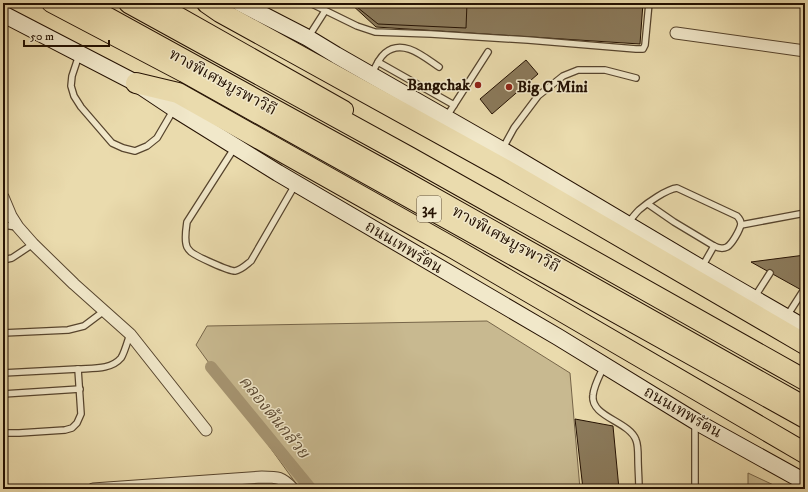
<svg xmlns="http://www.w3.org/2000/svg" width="808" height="492" viewBox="0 0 808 492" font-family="'IM FELL DW Pica','Noto Serif Thai',serif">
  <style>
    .green { fill: #c8b990; stroke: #766549 }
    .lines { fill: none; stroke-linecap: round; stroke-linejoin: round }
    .canal { stroke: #a79673; stroke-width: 12 }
    .building { fill: #8b7a5b; stroke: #241102 }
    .service-casing { stroke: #56442d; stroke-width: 8 }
    .minor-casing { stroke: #56442d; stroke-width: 13 }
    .secondary-casing { stroke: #241102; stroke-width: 18 }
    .trunk-casing { stroke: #241102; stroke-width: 20 }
    .motorway-casing { stroke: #241102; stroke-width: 22 }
    .service { stroke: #f1e8ca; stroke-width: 5.5 }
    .minor { stroke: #f1e8ca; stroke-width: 11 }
    .secondary { stroke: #f1e8ca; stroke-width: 16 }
    .trunk { stroke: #eadbad; stroke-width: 18 }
    .motorway { stroke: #eadbad; stroke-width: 20 }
    .poi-dot { fill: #8f2418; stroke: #f1e8ca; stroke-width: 1.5 }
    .labels { text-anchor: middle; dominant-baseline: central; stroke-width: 3; stroke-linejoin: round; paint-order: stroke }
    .shield { fill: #f1e8ca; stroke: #62523e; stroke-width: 1 }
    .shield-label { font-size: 15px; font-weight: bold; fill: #241102 }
    .street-label { font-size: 16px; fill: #241102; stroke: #f1e8ca }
    .poi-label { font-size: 16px; font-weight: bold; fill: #241102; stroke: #f1e8ca; text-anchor: end }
    .water-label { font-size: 17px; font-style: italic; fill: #5f4d35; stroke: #f1e8ca }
  </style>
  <rect width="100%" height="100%" fill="#eadbad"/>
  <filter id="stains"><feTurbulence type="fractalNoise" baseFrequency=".005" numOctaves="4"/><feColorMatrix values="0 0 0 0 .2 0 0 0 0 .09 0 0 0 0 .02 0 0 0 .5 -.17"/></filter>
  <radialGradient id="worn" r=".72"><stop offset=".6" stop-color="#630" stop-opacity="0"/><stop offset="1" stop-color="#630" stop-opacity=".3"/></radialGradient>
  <!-- green -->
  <g class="green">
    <polygon points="487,321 570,373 580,489 300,489 196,345 207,326"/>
    <polygon points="748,473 782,489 748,489"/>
  </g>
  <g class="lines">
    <!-- canal -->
    <polyline class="canal" points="211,367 311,489"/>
  </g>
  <!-- building -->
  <g class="building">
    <polygon points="350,3 643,3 640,44 376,27"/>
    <polygon points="352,3 467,3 466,28 378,24"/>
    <polygon points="526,60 538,74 492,114 480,99"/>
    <polygon points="805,255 805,292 751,262"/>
    <polygon points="575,419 613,426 619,489 583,489"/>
  </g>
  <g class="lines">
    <defs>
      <g id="service">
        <polyline points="310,3 357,26 375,32 431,34 528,40 636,49 643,49 645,45 649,3"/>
        <polyline points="309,36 325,11"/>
        <polyline points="79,55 72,76 71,86 74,96 81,107 112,143 123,148 135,151 147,146 157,138 174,109"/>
        <polyline points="378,62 454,105 447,116"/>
        <path d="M372,74C375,67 379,58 385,53C403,38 424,57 439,67"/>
        <polyline points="454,105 488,52"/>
        <path d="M235,147L187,222C186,229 184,240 187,247C188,249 190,251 191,252C196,256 228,271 235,271C241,270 246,265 251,261L295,185"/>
        <polyline points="503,148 514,128 538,96 563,76 578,70 605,70 636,78"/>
        <path d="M628,223C632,218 635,214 639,210C647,203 667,189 677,188L737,216C739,218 741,220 741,224C740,230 732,244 727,247C723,249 718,248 714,246L674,222L648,204"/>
        <polyline points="3,225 17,227"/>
        <polyline points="741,225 805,213"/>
        <polyline points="3,260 12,258 33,244"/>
        <polyline points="702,267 714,246"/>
        <polyline points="754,298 770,273"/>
        <polyline points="787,316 803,291"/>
        <polyline points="3,333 68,330 84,326 104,311"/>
        <path d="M604,366C600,375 594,385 593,395C590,417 629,421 636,440C638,445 638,452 638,458C638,468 639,479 639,489"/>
        <polyline points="3,373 78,369"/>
        <polyline points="3,394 80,389"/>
        <polyline points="695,423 695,489"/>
        <path d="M3,433H19L65,430L72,428L77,423L81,414L78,369C92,368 111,370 121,358C124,354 128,340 130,334"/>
      </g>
      <g id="minor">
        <polyline points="676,33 805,51"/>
        <polyline points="3,197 11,216 18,227 33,244 74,284 130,334 206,430"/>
        <path d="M93,489L262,477C278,477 282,477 293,489"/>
      </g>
      <g id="secondary">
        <polyline points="240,3 308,38 336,55 502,150 701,268 805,328"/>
        <polyline points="3,14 136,83 175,109 278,173 558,337 695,421 805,482"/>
      </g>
      <g id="trunk">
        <polyline points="51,3 184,73 805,419"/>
        <polyline points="155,3 344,110"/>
      </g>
      <g id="motorway">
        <polyline points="81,3 395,176 805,407"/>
        <polyline points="129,3 409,157 805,380"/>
        <polyline points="207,3 220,12 504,169 805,344"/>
        <polyline points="136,83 178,93 455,249 805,453"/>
      </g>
    </defs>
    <!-- service casing -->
    <use href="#service" class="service-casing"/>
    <!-- minor casing -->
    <use href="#minor" class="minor-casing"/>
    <!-- secondary casing -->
    <use href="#secondary" class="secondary-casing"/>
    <!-- trunk casing -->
    <use href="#trunk" class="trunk-casing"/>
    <!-- motorway casing -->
    <use href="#motorway" class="motorway-casing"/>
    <!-- service -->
    <use href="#service" class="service"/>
    <!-- minor -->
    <use href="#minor" class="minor"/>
    <!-- secondary -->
    <use href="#secondary" class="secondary"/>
    <!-- trunk -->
    <use href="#trunk" class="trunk"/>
    <!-- motorway -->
    <use href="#motorway" class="motorway"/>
  </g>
  <!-- markers -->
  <g class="poi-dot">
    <circle cx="478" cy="85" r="4"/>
    <circle cx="509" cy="87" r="4"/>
  </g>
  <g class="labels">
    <!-- shield labels -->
    <rect class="shield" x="417" y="196" width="24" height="26" rx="3"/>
    <g class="shield-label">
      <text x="429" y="209">34</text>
    </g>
    <!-- street labels -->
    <g class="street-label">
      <text transform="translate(223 82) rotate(29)">ทางพิเศษบูรพาวิถี</text>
      <text transform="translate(506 239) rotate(29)">ทางพิเศษบูรพาวิถี</text>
      <text transform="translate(404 247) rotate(31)">ถนนเทพรัตน</text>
      <text transform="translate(683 412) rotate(30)">ถนนเทพรัตน</text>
    </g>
    <!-- poi labels -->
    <g class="poi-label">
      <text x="470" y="85">Bangchak</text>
      <text x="517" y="87" text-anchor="start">Big C Mini</text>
    </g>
    <!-- water labels -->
    <g class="water-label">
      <text transform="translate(274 417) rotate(51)">คลองต้นกล้วย</text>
    </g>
  </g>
  <!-- margin -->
  <rect width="808" height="492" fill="none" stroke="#eadbad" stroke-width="16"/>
  <rect x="4" y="4" width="800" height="484" fill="none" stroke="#241102" stroke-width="2"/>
  <rect x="8" y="8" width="792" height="476" fill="none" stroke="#241102"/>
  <!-- scale -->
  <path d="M24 40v6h85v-6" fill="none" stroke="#241102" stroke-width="2"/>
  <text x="30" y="40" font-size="12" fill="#241102" stroke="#f1e8ca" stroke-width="3" paint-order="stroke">50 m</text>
  <rect width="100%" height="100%" filter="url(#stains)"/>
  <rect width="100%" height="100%" fill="url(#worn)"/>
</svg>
